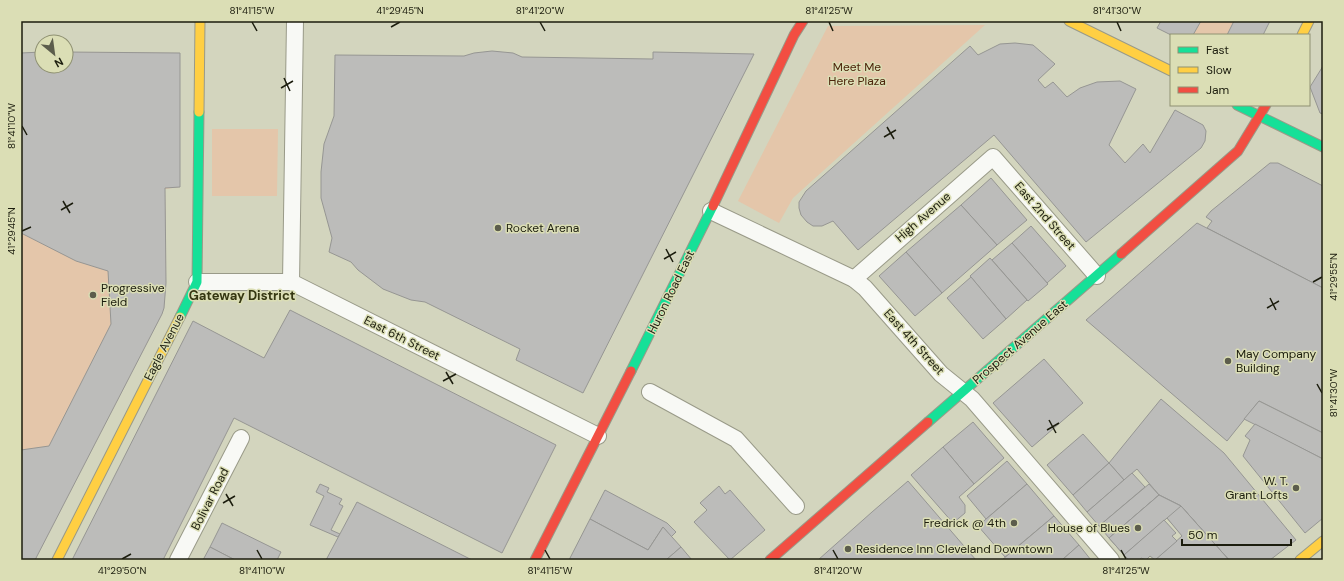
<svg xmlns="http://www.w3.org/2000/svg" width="1344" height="581" viewBox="0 0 1344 581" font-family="'DM Sans',sans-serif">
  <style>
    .green { fill: #e4c6aa }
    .building { fill: #bcbcba; stroke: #969693 }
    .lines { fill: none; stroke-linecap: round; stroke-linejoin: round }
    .street-casing { stroke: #999a88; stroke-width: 18 }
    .fast-casing { stroke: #999a88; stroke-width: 11 }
    .slow-casing { stroke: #999a88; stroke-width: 11 }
    .jam-casing { stroke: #999a88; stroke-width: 11 }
    .street { stroke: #f8f9f5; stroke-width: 16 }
    .fast { stroke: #16e098; stroke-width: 9 }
    .slow { stroke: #ffcf43; stroke-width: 9 }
    .jam { stroke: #f24e42; stroke-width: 9 }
    .ticks { fill: none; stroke: #1c1d0e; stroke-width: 1.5 }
    .poi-dot { fill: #5c5d4c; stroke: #dbdeb5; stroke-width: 1.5 }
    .labels { text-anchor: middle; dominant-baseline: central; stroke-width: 3; stroke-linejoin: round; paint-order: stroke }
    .park-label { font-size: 12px; fill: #4d250b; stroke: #dbdeb5 }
    .street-label { font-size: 12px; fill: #1c1d0e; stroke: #dbdeb5 }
    .poi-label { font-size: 12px; fill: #1c1d0e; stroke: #dbdeb5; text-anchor: start }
    .neighbourhood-label { font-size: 13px; font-weight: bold; fill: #353712; stroke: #dbdeb5 }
    .neatline { fill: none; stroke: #1c1d0e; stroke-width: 1.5 }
    .ticks-label { font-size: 10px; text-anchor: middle; fill: #1c1d0e }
  </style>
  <rect width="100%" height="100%" fill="#d3d5be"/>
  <!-- green -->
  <g class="green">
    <polygon points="1201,21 1234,21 1227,35 1193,35"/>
    <polygon points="985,25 793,198 779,223 738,201 828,26"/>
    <polygon points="66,52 180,53 180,187 165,189 166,283 164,308 162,314 35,560 21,560 21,53 34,53 42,66 66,66"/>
    <polygon points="212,129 278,129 277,196 212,196"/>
  </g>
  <!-- building -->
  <g class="building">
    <polygon points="1161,21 1201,21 1193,35 1171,35 1157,28"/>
    <polygon points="1234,21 1270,21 1263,35 1227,35"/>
    <polygon points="1015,43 1033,45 1055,64 1038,80 1045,88 1053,82 1067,97 1080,88 1097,82 1120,81 1136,89 1109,145 1125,163 1143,144 1150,153 1175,110 1203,125 1206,131 1205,141 1201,148 1086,242 994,135 858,250 833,221 822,226 813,226 807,222 801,215 799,208 799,202 806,191 970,46 978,55 1000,44"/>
    <polygon points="492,51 513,53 522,57 653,59 653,52 754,54 583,393 516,360 520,349 425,302 411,300 383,289 358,270 351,262 329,252 332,238 321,198 321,172 324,144 334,116 335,55 464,56 474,53"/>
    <polygon points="42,52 42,66 66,66 66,52 180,53 180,187 165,188 166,283 164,308 162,314 35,560 21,560 21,450 49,446 111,324 108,271 76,261 21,233 21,53"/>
    <polygon points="1323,66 1323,114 1320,113 1310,87"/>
    <polygon points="1270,163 1278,163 1323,186 1323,288 1207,228 1212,221 1206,217 1211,211"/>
    <polygon points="991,178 1027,220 997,245 961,205"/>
    <polygon points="961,205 997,245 942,293 906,252"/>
    <polygon points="1197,223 1323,288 1323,433 1259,401 1227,441 1086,320"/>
    <polygon points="1031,226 1066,266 1047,283 1012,243"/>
    <polygon points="1012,243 1048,284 1028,301 992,260"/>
    <polygon points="906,252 942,293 915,316 879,276"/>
    <polygon points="990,258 1027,300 1006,319 970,276"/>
    <polygon points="971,277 1006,319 983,339 947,298"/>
    <polygon points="290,310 556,445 502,553 234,418 163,560 72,560 193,321 264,358"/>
    <polygon points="1044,359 1083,403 1032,447 993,403"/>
    <polygon points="1161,399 1224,453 1296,540 1270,560 1229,560 1181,506 1159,495 1137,469 1124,480 1109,463"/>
    <polygon points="1259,401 1323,433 1323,459 1244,419"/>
    <polygon points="973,422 1004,458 974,484 943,447"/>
    <polygon points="1255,424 1323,459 1323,518 1305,533 1243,456 1250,440 1245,436"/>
    <polygon points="1083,434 1109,463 1073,495 1047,465"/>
    <polygon points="943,447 974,484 959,497 965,505 965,513 953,523 911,475"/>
    <polygon points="1007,461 1027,484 986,519 967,496"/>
    <polygon points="1109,463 1124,480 1087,512 1073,495"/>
    <polygon points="1132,473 1145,487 1099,526 1087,512"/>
    <polygon points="908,481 976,560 818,560 872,512"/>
    <polygon points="320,484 329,488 327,492 342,499 339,504 343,506 331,530 340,534 338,537 310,525 324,496 316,492"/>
    <polygon points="1027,484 1054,516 1005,557 978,526"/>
    <polygon points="1149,484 1159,495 1109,538 1099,526"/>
    <polygon points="719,486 725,494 730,490 765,530 730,560 694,522 707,510 700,503"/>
    <polygon points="605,490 667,523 676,532 671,537 663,527 648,550 590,519"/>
    <polygon points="1159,495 1181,506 1124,555 1109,538"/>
    <polygon points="1159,495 1181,506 1229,560 1204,560 1167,518 1124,555 1109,538"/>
    <polygon points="357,502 472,560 326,560"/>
    <polygon points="1181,506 1229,560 1155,560 1182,536 1167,518"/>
    <polygon points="1054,516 1079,545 1062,560 1002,560"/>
    <polygon points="590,519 648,550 663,527 681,547 666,560 569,560"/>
    <polygon points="1164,520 1176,533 1172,536 1177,541 1155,560 1150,556 1146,560 1141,558 1139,560 1129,560 1124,555"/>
    <polygon points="222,523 281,552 277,560 235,560 210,547"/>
    <polygon points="1079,545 1091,560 1062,560"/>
    <polygon points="210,547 235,560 203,560"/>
    <polygon points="681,547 692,560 666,560"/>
  </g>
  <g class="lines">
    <defs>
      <g id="street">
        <polyline points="711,211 854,279 865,288 941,374 972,399 1111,560"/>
        <polyline points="854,279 993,157 1097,276"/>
        <polyline points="197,282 291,282 598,436"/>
        <polyline points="291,282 295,21"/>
        <polyline points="650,392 736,439 796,506"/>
        <polyline points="178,560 241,438"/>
      </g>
      <g id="fast">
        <polyline points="1237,105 1323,147"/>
        <polyline points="180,317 197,282 199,112"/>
        <polyline points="631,371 713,206"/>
        <polyline points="928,422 1121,254"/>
      </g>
      <g id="slow">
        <polyline points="1069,21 1171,71"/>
        <polyline points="1302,35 1309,21"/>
        <polyline points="199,112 200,21"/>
        <polyline points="57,560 180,317"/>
        <polyline points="1300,560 1323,541"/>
      </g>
      <g id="jam">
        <polyline points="713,206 794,35 803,21"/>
        <polyline points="1121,254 1238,151 1266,105"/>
        <polyline points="535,560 631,371"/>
        <polyline points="770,560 928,422"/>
      </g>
    </defs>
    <!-- street casing -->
    <use href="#street" class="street-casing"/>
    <!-- fast casing -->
    <use href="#fast" class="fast-casing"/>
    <!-- slow casing -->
    <use href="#slow" class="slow-casing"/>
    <!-- jam casing -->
    <use href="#jam" class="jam-casing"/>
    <!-- street -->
    <use href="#street" class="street"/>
    <!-- fast -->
    <use href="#fast" class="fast"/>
    <!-- slow -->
    <use href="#slow" class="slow"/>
    <!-- jam -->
    <use href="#jam" class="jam"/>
  </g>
  <!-- ticks -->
  <path class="ticks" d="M252,22L257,31M540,22L545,31M829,22L833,31M1117,22L1121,31M391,27L400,22M284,78L290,91M281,88L293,81M22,126L27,135M887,127L894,139M884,137L896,130M63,201L70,213M61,210L73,203M22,231L31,227M666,249L673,262M664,259L676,252M1313,282L1322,277M1270,298L1276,310M1267,308L1279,301M446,372L453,384M443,381L456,374M1317,384L1322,393M1049,420L1056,433M1047,430L1059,423M226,494L233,506M223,503L235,496M257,550L262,559M545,550L550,559M833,550L838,559M1121,550L1126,559M122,559L131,554"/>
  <!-- markers -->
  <g class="poi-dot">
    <circle cx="498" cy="228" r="4"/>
    <circle cx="93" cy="295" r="4"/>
    <circle cx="1228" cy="361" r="4"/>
    <circle cx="1296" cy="488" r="4"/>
    <circle cx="1014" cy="523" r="4"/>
    <circle cx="1138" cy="528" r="4"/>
    <circle cx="848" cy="549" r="4"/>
  </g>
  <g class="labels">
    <!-- park labels -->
    <g class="park-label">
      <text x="857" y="67">Meet Me<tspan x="857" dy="14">Here Plaza</tspan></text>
    </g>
    <!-- street labels -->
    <g class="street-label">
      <text transform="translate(1045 216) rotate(49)">East 2nd Street</text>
      <text transform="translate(923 217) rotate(-41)">High Avenue</text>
      <text transform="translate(671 292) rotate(-64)">Huron Road East</text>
      <text transform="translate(402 338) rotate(27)">East 6th Street</text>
      <text transform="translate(914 342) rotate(48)">East 4th Street</text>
      <text transform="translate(1020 342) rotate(-41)">Prospect Avenue East</text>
      <text transform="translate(164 347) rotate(-63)">Eagle Avenue</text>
      <text transform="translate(210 499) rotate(-63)">Bolivar Road</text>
    </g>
    <!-- poi labels -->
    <g class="poi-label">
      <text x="506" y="228">Rocket Arena</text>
      <text x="101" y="288">Progressive<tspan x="101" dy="14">Field</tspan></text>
      <text x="1236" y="354">May Company<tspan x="1236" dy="14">Building</tspan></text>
      <text x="1288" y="481" text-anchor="end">W. T.<tspan x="1288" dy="14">Grant Lofts</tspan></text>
      <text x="1006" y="523" text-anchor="end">Fredrick @ 4th</text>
      <text x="1130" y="528" text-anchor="end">House of Blues</text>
      <text x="856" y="549">Residence Inn Cleveland Downtown</text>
    </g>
    <!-- neighbourhood labels -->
    <g class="neighbourhood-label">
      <text x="242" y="295">Gateway District</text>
    </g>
  </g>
  <!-- border -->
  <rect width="1344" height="581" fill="none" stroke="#dbdeb5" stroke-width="44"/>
  <!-- legend -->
  <rect x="1170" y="34" width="140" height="72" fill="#dbdeb5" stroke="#8f9172"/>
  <rect x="1178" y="47" width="20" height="6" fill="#16e098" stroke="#8f9172"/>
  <text x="1206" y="54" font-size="12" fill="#1c1d0e">Fast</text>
  <rect x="1178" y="67" width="20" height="6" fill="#ffcf43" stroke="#8f9172"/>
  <text x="1206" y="74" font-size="12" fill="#1c1d0e">Slow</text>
  <rect x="1178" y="87" width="20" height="6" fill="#f24e42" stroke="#8f9172"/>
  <text x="1206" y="94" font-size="12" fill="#1c1d0e">Jam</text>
  <!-- north arrow -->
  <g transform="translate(54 54) rotate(151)"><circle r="19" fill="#dbdeb5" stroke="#8f9172"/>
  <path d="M0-3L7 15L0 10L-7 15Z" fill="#5c5d4c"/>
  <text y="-6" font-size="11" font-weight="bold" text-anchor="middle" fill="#1c1d0e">N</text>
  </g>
  <!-- scale -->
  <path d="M1182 539v6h109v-6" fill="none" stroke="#1c1d0e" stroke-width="2"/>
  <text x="1188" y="539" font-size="12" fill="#1c1d0e" stroke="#dbdeb5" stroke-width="3" paint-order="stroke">50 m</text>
  <rect x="22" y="22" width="1300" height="537" class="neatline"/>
  <g class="ticks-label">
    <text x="252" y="14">81°41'15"W</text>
    <text x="400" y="14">41°29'45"N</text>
    <text x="540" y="14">81°41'20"W</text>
    <text x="829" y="14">81°41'25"W</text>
    <text x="1117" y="14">81°41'30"W</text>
    <text transform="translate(11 126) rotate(-90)" y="4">81°41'10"W</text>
    <text transform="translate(11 231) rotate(-90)" y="4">41°29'45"N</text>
    <text transform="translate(1333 277) rotate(-90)" y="4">41°29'55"N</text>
    <text transform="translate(1333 393) rotate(-90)" y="4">81°41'30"W</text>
    <text x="122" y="574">41°29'50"N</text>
    <text x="262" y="574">81°41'10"W</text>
    <text x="550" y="574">81°41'15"W</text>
    <text x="838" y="574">81°41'20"W</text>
    <text x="1126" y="574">81°41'25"W</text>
  </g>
</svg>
